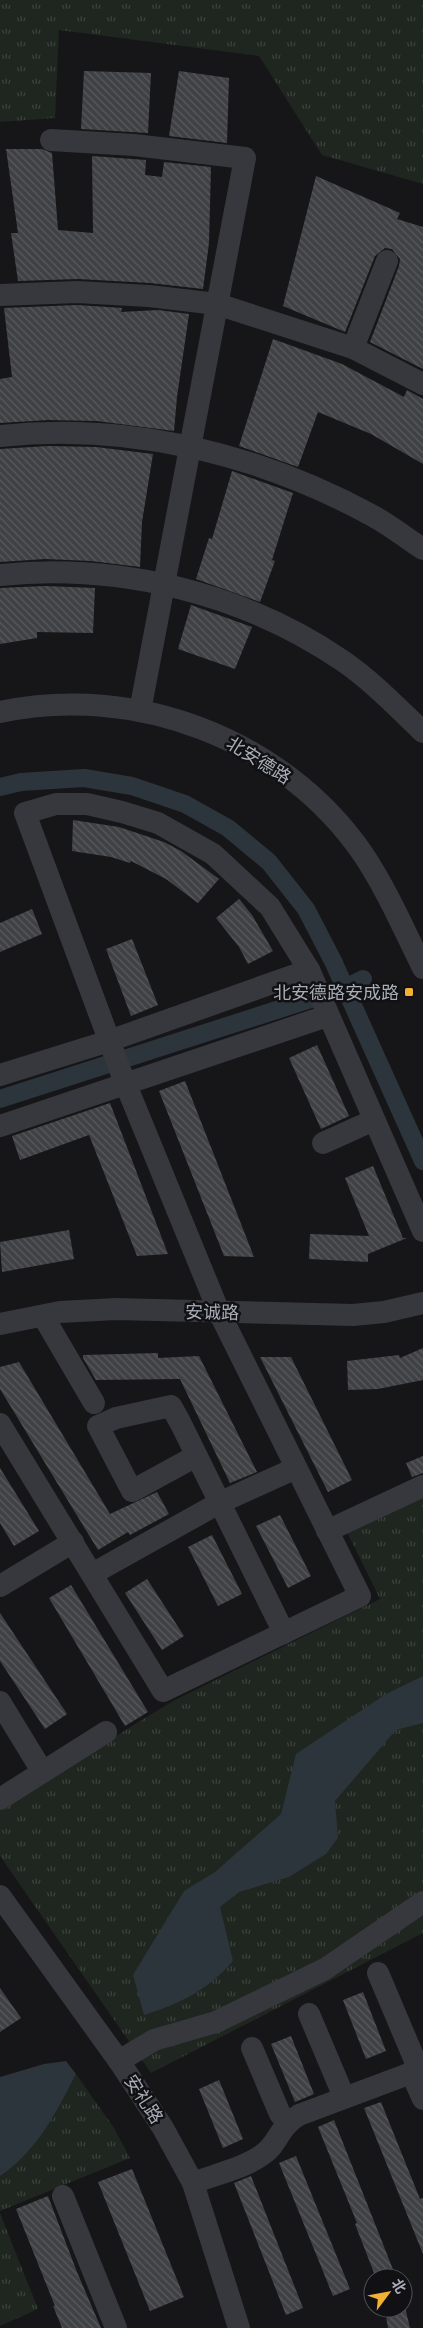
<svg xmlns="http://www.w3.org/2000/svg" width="423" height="2328" viewBox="0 0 423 2328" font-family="Mulish,'Noto Sans SC',sans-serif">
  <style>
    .park { fill: url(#park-tufts) }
    .water { fill: #2c353c }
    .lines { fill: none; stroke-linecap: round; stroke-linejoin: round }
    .canal { stroke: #2c353c; stroke-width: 18 }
    .building { fill: url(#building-back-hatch) }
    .minor { stroke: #37383d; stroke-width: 22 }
    .poi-dot { fill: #f2b134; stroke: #111113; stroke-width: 2 }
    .labels { text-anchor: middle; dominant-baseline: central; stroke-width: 5; stroke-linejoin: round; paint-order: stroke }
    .street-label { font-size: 18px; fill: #a8adb8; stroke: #111113 }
    .poi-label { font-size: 18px; fill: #a8adb8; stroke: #111113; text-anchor: end }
  </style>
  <defs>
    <pattern id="park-tufts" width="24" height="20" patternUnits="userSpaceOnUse" patternTransform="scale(1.25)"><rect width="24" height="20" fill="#1e261f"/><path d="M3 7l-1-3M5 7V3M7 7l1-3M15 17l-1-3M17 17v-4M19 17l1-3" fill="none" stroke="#3c433d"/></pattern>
    <pattern id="building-back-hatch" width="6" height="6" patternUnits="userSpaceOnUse" patternTransform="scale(1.25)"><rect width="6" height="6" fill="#404145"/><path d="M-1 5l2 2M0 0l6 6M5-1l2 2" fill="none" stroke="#595a5e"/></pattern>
  </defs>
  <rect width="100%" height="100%" fill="#161618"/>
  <!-- park -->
  <g class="park">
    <polygon points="0,0 423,0 423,184 322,155 259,56 59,30 55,118 0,122"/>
    <polygon points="423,1497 423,1933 151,2073 0,1856 0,1807 173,1701 380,1599 347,1532"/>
    <polygon points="76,2074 114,2128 130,2158 0,2211 0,2176 53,2117"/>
    <polygon points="0,2213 38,2309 0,2326"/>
  </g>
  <!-- water -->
  <g class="water">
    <path d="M423,1676V1723L396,1730L335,1801L338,1838L326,1854L289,1877L239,1892L220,1907L233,1961C207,1991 181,2003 144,2015L133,1975L184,1891L215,1872L281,1814L296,1754L386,1694Z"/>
    <path d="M66,2061L76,2074C56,2113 37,2151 0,2176V2077L44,2064Z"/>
  </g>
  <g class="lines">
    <!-- canal -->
    <g class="canal">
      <polyline points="0,787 21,782 84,778 132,786 185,804 228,828 269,862 306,909 333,961 423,1161"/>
      <polyline points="0,1099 345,988 363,979"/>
    </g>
  </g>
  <!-- building -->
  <g class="building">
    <polygon points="84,71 151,73 148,133 81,129"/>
    <polygon points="179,71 229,78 227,143 169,136"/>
    <polygon points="6,149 42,149 52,153 58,230 93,233 92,156 146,160 145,175 162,177 164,162 211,167 209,243 203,289 150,283 78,279 18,281 11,233 18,233"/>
    <polygon points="316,176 400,213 397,219 423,227 423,369 370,342 399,266 400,259 392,249 385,248 375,256 345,332 283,306"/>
    <polygon points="77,305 122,308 121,312 158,310 189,314 177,397 174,431 97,421 48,420 0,423 0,379 12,377 4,308"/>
    <polygon points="273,339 342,364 404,397 407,390 423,399 423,464 371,434 318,412 298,467 239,446"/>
    <polygon points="48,446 96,447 153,454 142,522 140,567 91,561 45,559 0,562 0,449"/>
    <polygon points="232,471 293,493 272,560 275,561 260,602 196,579 209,538 212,539"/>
    <polygon points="45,586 95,588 93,633 37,632 37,638 0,644 0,588"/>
    <polygon points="191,605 252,627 235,669 178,649"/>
    <polygon points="73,820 119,827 164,842 181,851 219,879 198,903 166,879 131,861 130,863 111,857 72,851"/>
    <polygon points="239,899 252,915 273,951 248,964 239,947 216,918"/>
    <polygon points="32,909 42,934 0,952 0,923"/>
    <polygon points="132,939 158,1005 131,1016 106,949"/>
    <polygon points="317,1045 349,1116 321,1129 289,1058"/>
    <polygon points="185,1081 254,1257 224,1256 159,1091"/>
    <polygon points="110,1103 168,1254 137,1256 89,1135 20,1160 12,1136"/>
    <polygon points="373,1166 403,1238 407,1238 368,1254 368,1262 309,1259 310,1234 369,1236 345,1178"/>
    <polygon points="69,1230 74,1259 2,1272 0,1242"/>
    <polygon points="423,1348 423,1380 378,1389 348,1390 347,1361 399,1355 400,1358"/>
    <polygon points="158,1353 158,1358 199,1356 257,1472 230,1483 180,1379 96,1380 83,1358 83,1355"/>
    <polygon points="260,1357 291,1357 352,1480 328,1492"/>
    <polygon points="19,1362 110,1514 157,1492 169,1514 130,1535 128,1532 98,1550 0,1389 0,1367"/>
    <polygon points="423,1456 423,1473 412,1477 406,1463"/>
    <polygon points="0,1468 39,1531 14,1546 0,1523"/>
    <polygon points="280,1515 311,1576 288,1588 256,1526"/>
    <polygon points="212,1535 242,1594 218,1606 188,1547"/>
    <polygon points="147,1579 184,1636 162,1650 125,1593"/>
    <polygon points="71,1585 148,1712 125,1726 49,1598"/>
    <polygon points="0,1613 67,1714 45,1729 0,1661"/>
    <polygon points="0,1988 21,2018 0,2032"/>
    <polygon points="363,1992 386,2051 366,2059 343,2000"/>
    <polygon points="291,2036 314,2094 295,2102 271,2044"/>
    <polygon points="219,2080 243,2139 223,2148 199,2089"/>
    <polygon points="381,2102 420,2199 423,2198 423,2254 364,2108"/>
    <polygon points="334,2120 394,2272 379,2278 376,2278 355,2224 357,2223 318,2127"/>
    <polygon points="296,2156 350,2289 333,2296 279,2163"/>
    <polygon points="132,2169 184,2297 150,2311 98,2182"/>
    <polygon points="251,2176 303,2308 286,2315 234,2183"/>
    <polygon points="48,2196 77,2272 101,2328 62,2328 53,2306 55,2306 16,2209"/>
    <polygon points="405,2307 410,2328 388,2328 385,2311"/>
  </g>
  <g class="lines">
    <!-- minor -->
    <g class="minor">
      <polyline points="51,140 134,145 245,158 140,711"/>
      <polyline points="0,295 77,292 149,296 217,304 353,348 423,384"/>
      <polyline points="353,348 387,261"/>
      <path d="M0,436C128,422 260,454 373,516C390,525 406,538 423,549"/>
      <path d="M0,575C120,563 243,593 343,661C372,681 398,708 423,732"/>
      <path d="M0,712C135,683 284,739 363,854C387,890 404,930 423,968"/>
      <polyline points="0,1075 109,1041 309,970"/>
      <polyline points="0,1126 327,1016"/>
      <polyline points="323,1143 374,1120"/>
      <polyline points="43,1316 94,1403"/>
      <polyline points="0,1324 60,1312 116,1309 353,1315 384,1312 423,1303"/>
      <polyline points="0,1424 163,1691 360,1596 219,1312 122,1075 25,813 56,804 87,804 122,812 158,823 213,854 270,907 309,970 423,1231"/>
      <polyline points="196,1456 132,1491 98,1426 116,1418 171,1406 180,1422 284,1633"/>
      <polyline points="327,1531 423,1486"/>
      <polyline points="92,1574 219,1503 296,1468"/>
      <polyline points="0,1586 73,1542"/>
      <polyline points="0,1702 42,1771"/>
      <polyline points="0,1799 106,1732"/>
      <polyline points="0,1896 119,2061 163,2128 193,2183 239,2328"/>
      <polyline points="378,1973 419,2070 423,2071"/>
      <polyline points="309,2014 344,2097"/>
      <polyline points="252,2048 280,2114 287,2122"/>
      <polyline points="119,2061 154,2040 216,2022 325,1969 423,1902"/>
      <polyline points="411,2072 423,2099"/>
      <path d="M193,2183C216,2174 242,2169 262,2155C279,2144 278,2127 299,2115L419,2070"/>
      <polyline points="63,2196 116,2328"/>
    </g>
  </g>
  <!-- markers -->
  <rect class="poi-dot" x="404" y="987" width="10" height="10" rx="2.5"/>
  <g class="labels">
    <!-- street labels -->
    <g class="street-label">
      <text transform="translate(259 760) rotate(32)">北安德路</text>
      <text transform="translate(212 1312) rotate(1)">安诚路</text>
      <text transform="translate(144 2099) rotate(57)">安礼路</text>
    </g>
    <!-- poi labels -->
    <g class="poi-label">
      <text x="399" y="992">北安德路安成路</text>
    </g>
  </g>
  <!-- north arrow -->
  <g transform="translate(388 2293) rotate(58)"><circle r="24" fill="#111113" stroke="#4d4f55"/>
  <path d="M0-4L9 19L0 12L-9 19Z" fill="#f2b134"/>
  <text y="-8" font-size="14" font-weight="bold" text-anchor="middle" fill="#a8adb8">北</text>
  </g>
</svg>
